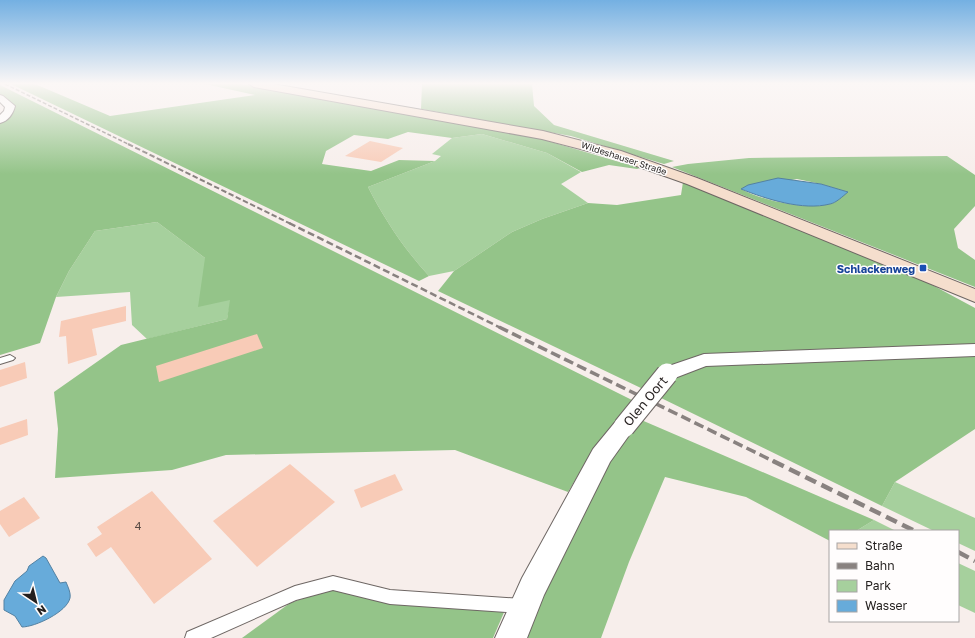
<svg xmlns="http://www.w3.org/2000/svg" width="975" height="638" viewBox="0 0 975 638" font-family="'Golos Text',sans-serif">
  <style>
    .green { fill: #a6d09d }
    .forest { fill: #94c489; fill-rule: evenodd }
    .water { fill: #67abda; stroke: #5381a2 }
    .building { fill: #f8cbb7 }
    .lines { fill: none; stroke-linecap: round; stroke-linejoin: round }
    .service-casing { stroke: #6e6764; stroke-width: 2 }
    .minor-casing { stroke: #6e6764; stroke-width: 2 }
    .secondary-casing { stroke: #6e6764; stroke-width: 2 }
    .service { fill: #fff; fill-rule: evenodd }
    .minor { fill: #fff; fill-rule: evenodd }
    .secondary { fill: #f5decd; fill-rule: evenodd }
    .rail-far4 { stroke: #898280; stroke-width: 1.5; stroke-dasharray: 4 2; stroke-linecap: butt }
    .rail-far3 { stroke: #898280; stroke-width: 2; stroke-dasharray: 5.5 2.5; stroke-linecap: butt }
    .rail-far2 { stroke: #898280; stroke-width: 2.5; stroke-dasharray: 7 3.5; stroke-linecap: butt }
    .rail-far1 { stroke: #898280; stroke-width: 3.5; stroke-dasharray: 10 4.5; stroke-linecap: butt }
    .rail { stroke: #898280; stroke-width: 4.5; stroke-dasharray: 12 6; stroke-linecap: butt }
    .minor-bridge-casing { stroke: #6e6764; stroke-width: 23; stroke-linecap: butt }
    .minor-bridge { stroke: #fff; stroke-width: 21 }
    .transit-dot { fill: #1a4fb4; stroke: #fffdfd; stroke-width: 1.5 }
    .labels { text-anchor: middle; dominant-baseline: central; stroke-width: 3; stroke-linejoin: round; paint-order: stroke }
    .far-street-label { font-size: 9px; fill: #231f1e; stroke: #fffdfd }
    .transit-label { font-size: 11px; font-weight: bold; fill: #164399; stroke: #fffdfd; text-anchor: end }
    .near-number-label { font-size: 11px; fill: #584a44 }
    .near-street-label { font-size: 13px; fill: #231f1e; stroke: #fffdfd }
  </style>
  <rect width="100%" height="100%" fill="#f7eeeb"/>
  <!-- green -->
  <g class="green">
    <path d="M482,134L547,153L581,172L561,184L588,203L542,219L512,232L454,271L429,276C405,250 384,219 368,187L435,161L441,156L432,154L452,138Z"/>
    <polygon points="157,222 205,258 231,300 227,319 147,339 132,325 130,292 56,297 69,271 95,231"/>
    <polygon points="895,482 975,518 975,551 958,543 958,531 934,531 882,506"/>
    <polygon points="874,520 896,531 856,531"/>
    <polygon points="958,563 975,571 975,613 958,605"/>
  </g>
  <!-- forest -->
  <g class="forest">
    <path d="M11,84H35L110,116L255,95L205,84H242L524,134L640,168L637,169L609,165L582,172L547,153L482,134L452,138L408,132L388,139L354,135L326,151L322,164L371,171L399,160L435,161L368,187C384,219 405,250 429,276L419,281Z"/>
    <polygon points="422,84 532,84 534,106 554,125 674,161 664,164 571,136 421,109"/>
    <polygon points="0,85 634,401 592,452 568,492 455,450 226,455 172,470 55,478 58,429 54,392 121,345 227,319 230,300 198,307 205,258 157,222 95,231 69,271 56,297 40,343 0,355 0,122 12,112 0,95"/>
    <path d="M947,156L975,175V206L954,229L958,248L975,260V287L672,167L688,164L749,158ZM797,179L821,184L847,192C842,196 836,203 830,204C804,210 764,201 741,189Z"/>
    <polygon points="683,182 923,280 975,308 975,345 700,356 643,389 438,291 454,271 512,232 542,219 588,203 617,205 681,195"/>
    <polygon points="975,355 975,429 895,482 882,506 659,397 671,379 708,365"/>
    <polygon points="639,419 874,520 856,531 830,531 830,541 746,497 665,477 629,562 601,638 524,638 587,495"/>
    <polygon points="334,588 505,610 493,638 242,638 290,603"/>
  </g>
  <!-- water -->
  <g class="water">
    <path d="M778,178L821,184L848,192C843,196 836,203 830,204C803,211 766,199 741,189L748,185Z"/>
    <path d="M43,556L46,558L60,583L66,582C68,587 71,593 70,598C67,612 35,627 22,627L15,616L4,610V600L15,581L27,571L29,566Z"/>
  </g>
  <!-- building -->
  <g class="building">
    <polygon points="370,141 403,148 381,162 345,156"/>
    <polygon points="126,306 126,321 92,329 97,355 68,364 66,336 59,337 61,321"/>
    <polygon points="257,334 263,348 159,382 156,366"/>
    <polygon points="25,362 27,378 0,387 0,370"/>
    <polygon points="27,419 28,435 0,445 0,428"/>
    <polygon points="290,464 335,502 257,567 213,521"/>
    <polygon points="395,474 403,490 361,508 354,490"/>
    <polygon points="152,491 212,559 154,604 111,547 96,557 87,544 102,534 97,527"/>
    <polygon points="24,497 40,518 9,537 0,524 0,511"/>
  </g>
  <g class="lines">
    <defs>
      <g id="service">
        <polygon points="10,355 15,358 13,360 0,364 0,358"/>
        <polygon points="333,576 390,590 521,599 526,601 528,606 526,611 521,613 390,604 333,590 296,600 211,638 185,638 187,632 295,586"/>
      </g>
      <g id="minor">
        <path d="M0,95L3,96L15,106C13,114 8,121 0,123V115L4,111L5,107L0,102Z"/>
        <polygon points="975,344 975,356 706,366 667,381 660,379 657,374 660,369 704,354"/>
        <polygon points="624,419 632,421 635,427 610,462 544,595 527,638 495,638 522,578 593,449 616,421"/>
      </g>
      <polygon id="secondary" points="249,84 273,84 543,131 621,151 697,178 975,289 975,302 687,184 611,157 542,139 254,87"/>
    </defs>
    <!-- service casing -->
    <use href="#service" class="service-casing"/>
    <!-- minor casing -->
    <use href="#minor" class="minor-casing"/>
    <!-- secondary casing -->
    <use href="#secondary" class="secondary-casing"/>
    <!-- service -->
    <use href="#service" class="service"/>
    <!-- minor -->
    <use href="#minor" class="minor"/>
    <!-- secondary -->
    <use href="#secondary" class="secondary"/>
    <!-- rail-far4 -->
    <polyline class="rail-far4" points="5,84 130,145"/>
    <!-- rail-far3 -->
    <polyline class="rail-far3" points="128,144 291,224"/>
    <!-- rail-far2 -->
    <polyline class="rail-far2" points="289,223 501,328"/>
    <!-- rail-far1 -->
    <polyline class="rail-far1" points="499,327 775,462"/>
    <!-- rail -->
    <g class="rail">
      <polyline points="773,461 915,531"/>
      <polyline points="958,552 975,561"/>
    </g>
    <defs>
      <polyline id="minor-bridge" points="624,427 667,374"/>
    </defs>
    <!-- minor-bridge casing -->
    <use href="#minor-bridge" class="minor-bridge-casing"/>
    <!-- minor-bridge -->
    <use href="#minor-bridge" class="minor-bridge"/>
  </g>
  <!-- sky -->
  <linearGradient id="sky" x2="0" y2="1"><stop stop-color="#74b0e2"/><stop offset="0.48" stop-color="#fbf7f6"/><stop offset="1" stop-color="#fbf7f6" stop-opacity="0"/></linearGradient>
  <rect width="975" height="174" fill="url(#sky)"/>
  <!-- markers -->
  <rect class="transit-dot" x="919" y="264" width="8" height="8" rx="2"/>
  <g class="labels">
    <!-- far-street labels -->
    <g class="far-street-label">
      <text transform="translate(624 158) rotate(18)">Wildeshauser Straße</text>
    </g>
    <!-- transit labels -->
    <g class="transit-label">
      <text x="915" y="268">Schlackenweg</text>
    </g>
    <!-- near-number labels -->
    <g class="near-number-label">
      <text x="138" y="525">4</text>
    </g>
    <!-- near-street labels -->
    <g class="near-street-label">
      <text transform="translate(645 401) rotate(-50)">Olen Oort</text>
    </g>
  </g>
  <!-- legend -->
  <rect x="829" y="530" width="130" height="92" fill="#fffdfd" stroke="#a7a4a4"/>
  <rect x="837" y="543" width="20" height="6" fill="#f5decd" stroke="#a7a4a4"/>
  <text x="865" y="550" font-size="12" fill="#231f1e">Straße</text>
  <rect x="837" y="563" width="20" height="6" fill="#898280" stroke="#a7a4a4"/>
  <text x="865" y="570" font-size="12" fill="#231f1e">Bahn</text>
  <rect x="837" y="580" width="20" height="12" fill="#a6d09d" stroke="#a7a4a4"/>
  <text x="865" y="590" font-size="12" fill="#231f1e">Park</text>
  <rect x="837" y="600" width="20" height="12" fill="#67abda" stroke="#a7a4a4"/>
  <text x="865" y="610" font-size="12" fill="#231f1e">Wasser</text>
  <!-- north arrow -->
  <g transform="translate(36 602) rotate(145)" stroke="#fffdfd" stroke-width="3" paint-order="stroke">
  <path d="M0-3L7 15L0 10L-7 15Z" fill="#231f1e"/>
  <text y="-6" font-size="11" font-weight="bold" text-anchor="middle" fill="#231f1e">N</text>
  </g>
</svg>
